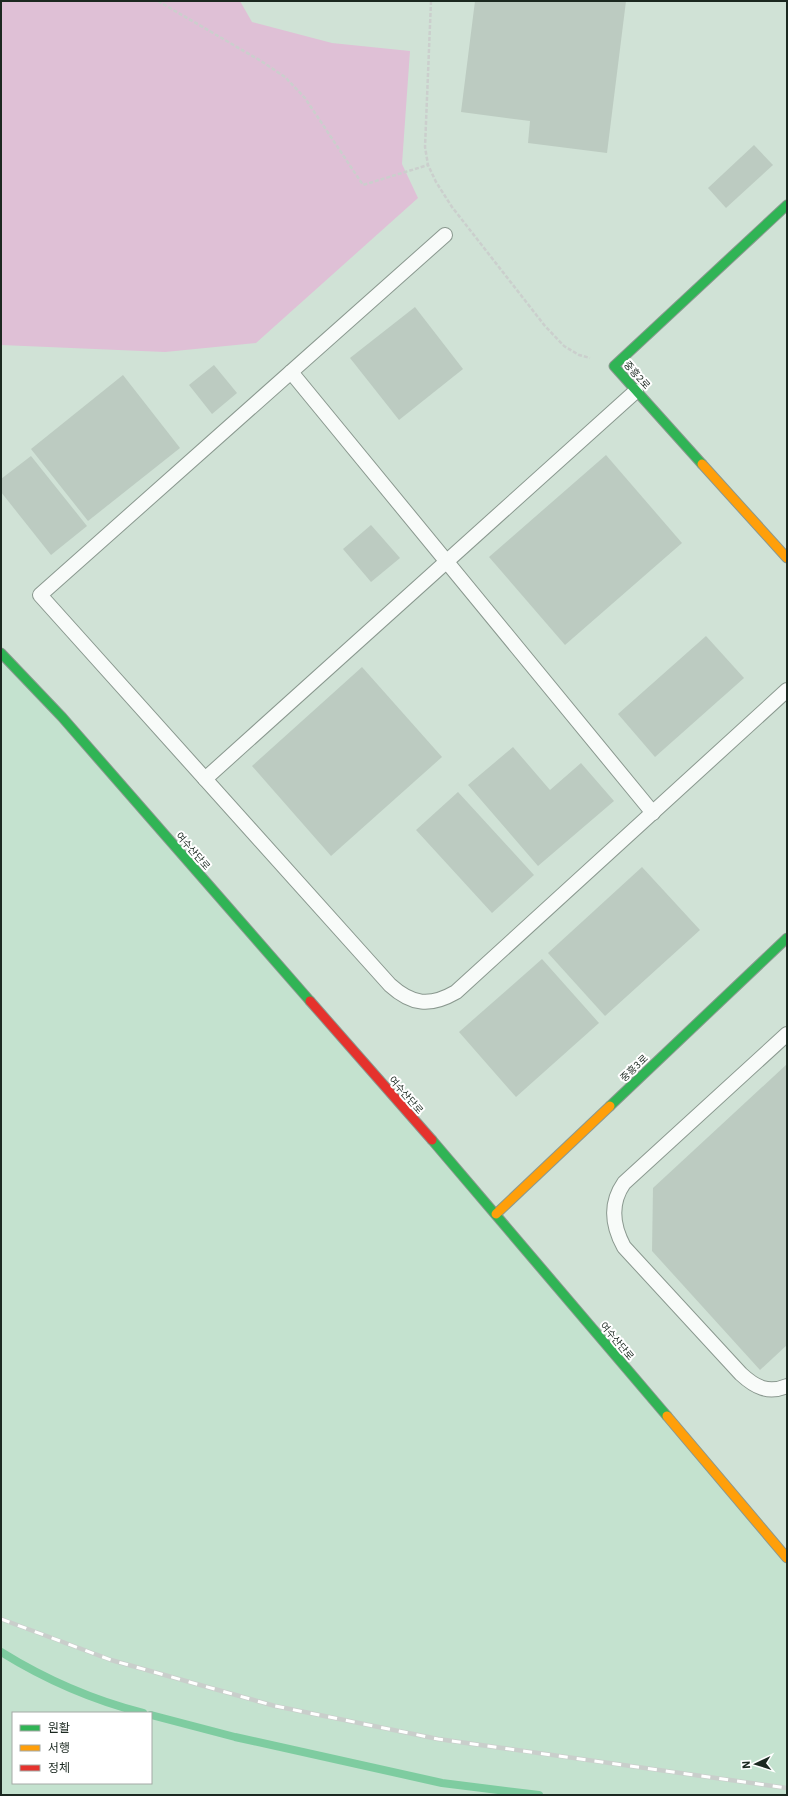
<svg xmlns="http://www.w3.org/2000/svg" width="788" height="1796" viewBox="0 0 788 1796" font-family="'IBM Plex Sans','Noto Sans KR',sans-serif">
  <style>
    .built { fill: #c4e2cf; fill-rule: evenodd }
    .green { fill: #dfc0d6 }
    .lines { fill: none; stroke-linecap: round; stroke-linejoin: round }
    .stream { stroke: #7ecca0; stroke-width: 8 }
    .building { fill: #bccbc1 }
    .lane-casing { stroke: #8a988f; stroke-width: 16 }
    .fast-casing { stroke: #8a988f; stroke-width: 11 }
    .slow-casing { stroke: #8a988f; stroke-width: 11 }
    .jam-casing { stroke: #8a988f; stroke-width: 11 }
    .path { stroke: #cbcfcd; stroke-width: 2.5; stroke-dasharray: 4 2; stroke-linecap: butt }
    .lane { stroke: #f8fbf9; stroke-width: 14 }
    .fast { stroke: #30b455; stroke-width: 9 }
    .slow { stroke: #ff9f0a; stroke-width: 9 }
    .jam { stroke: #e5322d; stroke-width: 9 }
    .rail-casing { stroke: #c9cecb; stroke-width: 4.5 }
    .rail { stroke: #fff; stroke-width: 3; stroke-dasharray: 9; stroke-linecap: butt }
    .labels { text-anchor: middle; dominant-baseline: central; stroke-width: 4; stroke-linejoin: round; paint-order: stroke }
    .street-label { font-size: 10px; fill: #1b2820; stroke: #fff }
  </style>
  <rect width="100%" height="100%" fill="#d0e2d6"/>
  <!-- built -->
  <path class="built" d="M1,653L787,1558V1795H1ZM13,1713H151V1783H13Z"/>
  <!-- green -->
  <polygon class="green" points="1,1 240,1 252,22 332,43 410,51 402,164 418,198 256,343 165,352 1,345"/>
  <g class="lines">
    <!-- stream -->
    <g class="stream">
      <path d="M1,1652C46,1680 92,1700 143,1713"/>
      <polyline points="151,1715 235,1737 442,1783 539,1795"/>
    </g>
  </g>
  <!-- building -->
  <g class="building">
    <polygon points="475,1 626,1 607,153 528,143 530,121 461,112"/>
    <polygon points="754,145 773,165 726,208 708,188"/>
    <polygon points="415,307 463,369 399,420 350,358"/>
    <polygon points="214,365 237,393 212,414 189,385"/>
    <polygon points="123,375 180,448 88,521 31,449"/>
    <polygon points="606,455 682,543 565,645 489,557"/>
    <polygon points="31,456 87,526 51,555 1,492 1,479"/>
    <polygon points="371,525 400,558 371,582 343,549"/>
    <polygon points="706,636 744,678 655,757 618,714"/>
    <polygon points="362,667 442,757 331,856 252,766"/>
    <polygon points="513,747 550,790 581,763 614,801 538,866 468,785"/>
    <polygon points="458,792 534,875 492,913 416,830"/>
    <polygon points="642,867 700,930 605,1016 548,953"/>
    <polygon points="542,959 599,1023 516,1097 459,1032"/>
    <polygon points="787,1064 787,1345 760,1370 652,1251 653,1188"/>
  </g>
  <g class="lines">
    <defs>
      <g id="lane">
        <path d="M445,235L40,595L390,985C412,1005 430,1007 456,992L787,690"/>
        <polyline points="291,372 653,813"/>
        <polyline points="205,779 636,391"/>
        <path d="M787,1034L624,1183C610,1203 612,1225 624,1247L741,1374C755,1387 768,1394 787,1386"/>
      </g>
      <g id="fast">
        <polyline points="702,464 614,366 787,205"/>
        <polyline points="1,653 62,717 310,1001"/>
        <polyline points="610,1106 787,938"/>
        <polyline points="432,1140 667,1416"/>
      </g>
      <g id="slow">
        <polyline points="702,464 787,558"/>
        <polyline points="496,1214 610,1106"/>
        <polyline points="667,1416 787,1558"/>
      </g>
      <polyline id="jam" points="310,1001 432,1140"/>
    </defs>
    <!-- lane casing -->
    <use href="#lane" class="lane-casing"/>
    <!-- fast casing -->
    <use href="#fast" class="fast-casing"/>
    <!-- slow casing -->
    <use href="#slow" class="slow-casing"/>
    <!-- jam casing -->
    <use href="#jam" class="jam-casing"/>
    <!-- path -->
    <g class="path">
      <polyline points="158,1 261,61 285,77 305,98 363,185 428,165"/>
      <polyline points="431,1 425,147 428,165 436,182 452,207 545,326 564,346 579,355 590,358"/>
    </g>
    <!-- lane -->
    <use href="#lane" class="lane"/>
    <!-- fast -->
    <use href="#fast" class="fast"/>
    <!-- slow -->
    <use href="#slow" class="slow"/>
    <!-- jam -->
    <use href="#jam" class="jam"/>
    <defs>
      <polyline id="rail" points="1,1619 111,1660 275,1706 438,1739 787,1788"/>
    </defs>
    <!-- rail casing -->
    <use href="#rail" class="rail-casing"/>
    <!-- rail -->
    <use href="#rail" class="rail"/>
  </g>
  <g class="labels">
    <!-- street labels -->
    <g class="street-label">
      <text transform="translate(637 375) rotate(48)">중흥2로</text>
      <text transform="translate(193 851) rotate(49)">여수산단로</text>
      <text transform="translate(634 1068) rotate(-44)">중흥3로</text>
      <text transform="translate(406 1095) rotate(49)">여수산단로</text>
      <text transform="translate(617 1341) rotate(50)">여수산단로</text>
    </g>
  </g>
  <!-- border -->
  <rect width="788" height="1796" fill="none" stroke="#1b2820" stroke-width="4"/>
  <!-- legend -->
  <rect x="12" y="1712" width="140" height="72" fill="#ffffff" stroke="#a4a9a6"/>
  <rect x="20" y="1725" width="20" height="6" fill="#30b455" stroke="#a4a9a6"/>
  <text x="48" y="1732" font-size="12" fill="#1b2820">원활</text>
  <rect x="20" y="1745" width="20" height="6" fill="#ff9f0a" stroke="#a4a9a6"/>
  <text x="48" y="1752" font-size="12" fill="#1b2820">서행</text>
  <rect x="20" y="1765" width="20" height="6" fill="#e5322d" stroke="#a4a9a6"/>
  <text x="48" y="1772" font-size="12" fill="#1b2820">정체</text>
  <!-- north arrow -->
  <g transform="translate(756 1764) rotate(266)" stroke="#ffffff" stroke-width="3" paint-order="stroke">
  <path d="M0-3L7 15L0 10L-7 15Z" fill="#1b2820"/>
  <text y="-6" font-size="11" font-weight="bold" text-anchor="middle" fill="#1b2820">N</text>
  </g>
</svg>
